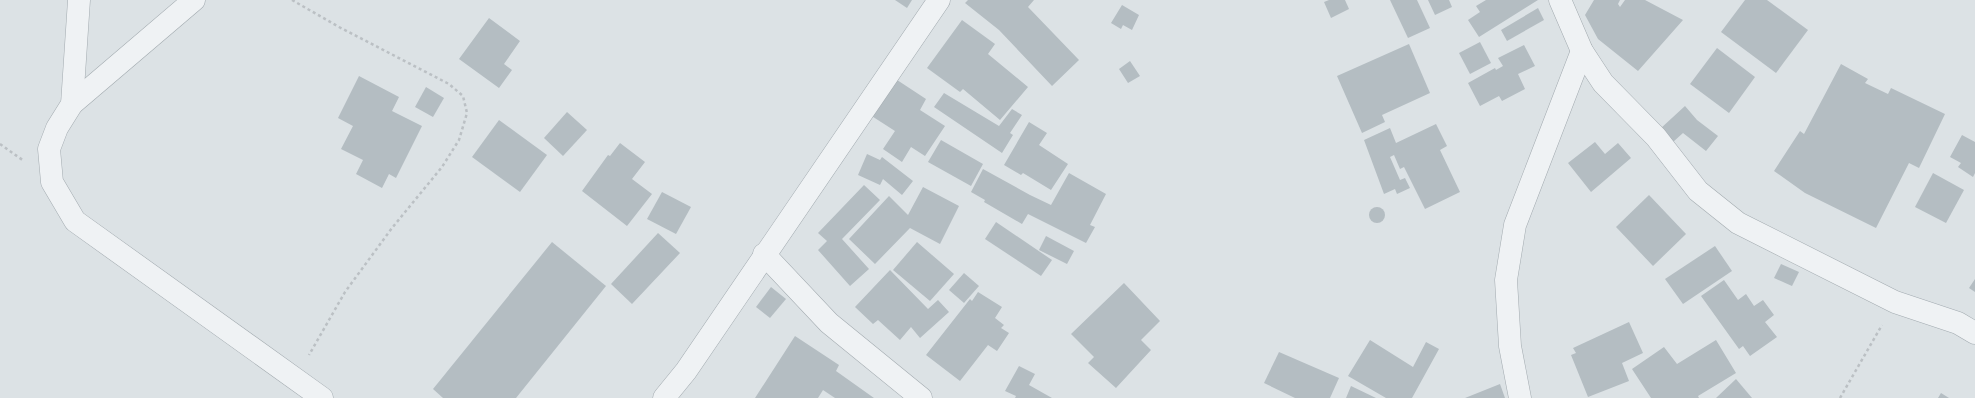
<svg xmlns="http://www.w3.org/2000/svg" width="1975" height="398" viewBox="0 0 1975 398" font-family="Karla,sans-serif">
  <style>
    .building { fill: #b4bdc2 }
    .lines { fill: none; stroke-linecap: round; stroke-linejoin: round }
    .minor-casing { stroke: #a2aaaf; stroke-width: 23 }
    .path { stroke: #bbc0c4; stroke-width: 2.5; stroke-dasharray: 3 3; stroke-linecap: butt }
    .minor { stroke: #eff2f4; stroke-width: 22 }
  </style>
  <rect width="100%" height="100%" fill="#dce2e5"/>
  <!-- building -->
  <g class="building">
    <polygon points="895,0 912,0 907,8"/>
    <polygon points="968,0 1034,0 1028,7 1079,60 1052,86 999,30 965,3"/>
    <polygon points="1329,0 1345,0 1349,9 1331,18 1324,2"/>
    <polygon points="1390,0 1417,0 1430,28 1408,38"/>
    <polygon points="1428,0 1449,0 1452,7 1435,15"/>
    <polygon points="1486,0 1538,0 1479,37 1468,20 1480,12 1476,6"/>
    <polygon points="1594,0 1620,0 1618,4 1620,7 1625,0 1645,0 1683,20 1638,71 1598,39 1585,15"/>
    <polygon points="1745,0 1767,0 1808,30 1776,73 1721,32"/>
    <polygon points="1122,5 1139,15 1132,30 1123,25 1121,29 1111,23"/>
    <polygon points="1538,8 1544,20 1507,41 1501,30"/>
    <polygon points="489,18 520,41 504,64 512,70 499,88 459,59"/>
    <polygon points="962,20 995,44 988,54 1028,87 1000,120 963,89 960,92 927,68"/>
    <polygon points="1480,42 1491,63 1470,74 1459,53"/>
    <polygon points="1409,44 1430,93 1382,115 1385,122 1362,133 1337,76"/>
    <polygon points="1524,45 1535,66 1518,74 1525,89 1502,101 1499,96 1480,106 1468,83 1495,68 1496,70 1503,66 1498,58"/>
    <polygon points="1717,48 1755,77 1729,113 1690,84"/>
    <polygon points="1130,61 1140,76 1128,83 1119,69"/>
    <polygon points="1841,64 1868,79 1865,83 1888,94 1891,88 1945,114 1919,168 1909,163 1876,228 1805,193 1774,171 1800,131 1804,134"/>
    <polygon points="359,76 399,97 392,111 422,126 396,178 389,174 382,188 356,174 363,160 341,149 353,126 338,118"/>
    <polygon points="891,76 926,99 920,110 945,126 925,156 911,147 902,162 883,149 895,131 867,113"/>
    <polygon points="426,87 444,98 433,117 415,107"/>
    <polygon points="944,93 999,126 1012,109 1022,115 1010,133 1013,135 1002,153 934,107"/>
    <polygon points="1685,106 1697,120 1718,136 1706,151 1683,133 1673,142 1660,129"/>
    <polygon points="567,112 587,130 563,156 544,138"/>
    <polygon points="499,120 547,155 520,192 472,157"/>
    <polygon points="1029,122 1047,133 1039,145 1068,164 1051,190 1023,173 1021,175 1004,165"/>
    <polygon points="1436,124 1447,146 1440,150 1460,192 1425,209 1404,167 1400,169 1394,155 1390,157 1400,180 1405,178 1410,188 1397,194 1395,189 1384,194 1364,140 1390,128 1396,143"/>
    <polygon points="1962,135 1975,142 1975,173 1973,177 1958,167 1961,163 1950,157"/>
    <polygon points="941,140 983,164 971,186 928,162"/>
    <polygon points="1595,142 1605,154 1618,143 1631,158 1591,192 1568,163"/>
    <polygon points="620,143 645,162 632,179 652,194 627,226 582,191 608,155 610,156"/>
    <polygon points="867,154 880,160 882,157 913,181 902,195 883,179 880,185 858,175"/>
    <polygon points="983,169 1030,195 1051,205 1069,173 1106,194 1090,225 1095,227 1086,243 1028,214 1022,224 984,202 985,200 971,192"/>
    <polygon points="1933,173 1964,190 1946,223 1915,207"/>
    <polygon points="864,185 880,200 842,239 869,269 850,286 818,250 827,241 818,233"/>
    <polygon points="923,187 959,206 940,244 910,228 875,264 849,239 889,196 908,215"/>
    <polygon points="662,192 691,207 676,234 647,219"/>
    <polygon points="1649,195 1686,234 1653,266 1616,227"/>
    <circle cx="1377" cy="215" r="8"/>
    <polygon points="996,222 1052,260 1041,276 985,239"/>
    <polygon points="658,233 680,253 632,304 611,284"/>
    <polygon points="1046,236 1074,251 1067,264 1039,250"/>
    <polygon points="552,242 606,286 516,398 443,398 433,389"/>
    <polygon points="917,242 954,274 930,301 893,270"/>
    <polygon points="1715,246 1732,271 1683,304 1665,279"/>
    <polygon points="1781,264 1799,272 1792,286 1774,278"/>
    <polygon points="890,270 928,309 938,300 949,312 920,338 911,327 900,340 878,320 873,324 855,307"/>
    <polygon points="964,273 979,286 964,303 949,290"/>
    <polygon points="1975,279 1975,292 1969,288"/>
    <polygon points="1724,280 1738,300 1746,294 1754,306 1763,300 1774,315 1765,322 1777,337 1750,356 1743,346 1739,349 1701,296"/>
    <polygon points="1124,283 1160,321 1141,340 1151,350 1116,388 1088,363 1094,357 1071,334"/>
    <polygon points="771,287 786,299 770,318 756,307"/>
    <polygon points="978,292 1002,307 995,318 1004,325 1001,328 1009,333 997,351 988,345 960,381 926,355 970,299 972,301"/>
    <polygon points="1629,322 1643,353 1622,363 1629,381 1588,397 1571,355 1576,353 1573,348"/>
    <polygon points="795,336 839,365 836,371 874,398 835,398 823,390 818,398 755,398"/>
    <polygon points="1370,340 1413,367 1426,342 1439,349 1412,398 1386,398 1348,376"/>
    <polygon points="1716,340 1736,373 1698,396 1699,398 1651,398 1632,369 1664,347 1677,364"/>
    <polygon points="1279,352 1339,378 1330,398 1295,398 1264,383"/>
    <polygon points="1019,366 1035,374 1029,385 1052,398 1015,398 1016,396 1005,391"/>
    <polygon points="1736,379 1752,398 1716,398"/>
    <polygon points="1500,384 1505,398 1465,398"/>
    <polygon points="1351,386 1376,398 1346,398"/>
    <polygon points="1941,393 1949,398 1938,398"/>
  </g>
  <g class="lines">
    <defs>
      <g id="minor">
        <polyline points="79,0 72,104 57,128 49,149 52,182 75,221 322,398"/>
        <polyline points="1560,0 1582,51 1603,83 1656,137 1698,191 1738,223 1895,302 1958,323 1975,333"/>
        <polyline points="72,104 194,0"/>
        <polyline points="764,254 829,323 921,398"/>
        <polyline points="664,398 686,371 939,0"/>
        <polyline points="1520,398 1510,346 1506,280 1515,225 1582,51"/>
      </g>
    </defs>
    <!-- minor casing -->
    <use href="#minor" class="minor-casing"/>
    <!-- path -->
    <g class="path">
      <polyline points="292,0 339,27 449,84 463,96 467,113 459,140 442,167 392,228 345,292 309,355"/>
      <polyline points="0,144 24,161"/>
      <polyline points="1840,398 1882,325"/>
    </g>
    <!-- minor -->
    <use href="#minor" class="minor"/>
  </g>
</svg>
